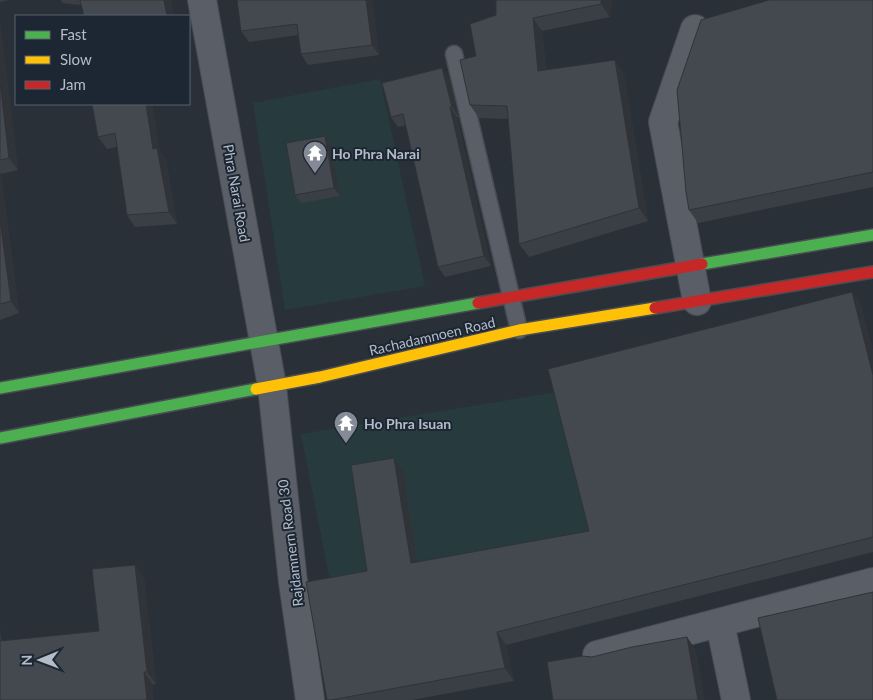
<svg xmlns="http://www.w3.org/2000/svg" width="873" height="700" viewBox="0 0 873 700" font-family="Lato,sans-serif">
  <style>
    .green { fill: #273a3e }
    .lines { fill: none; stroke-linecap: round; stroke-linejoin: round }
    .lane-casing { stroke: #484c53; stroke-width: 19 }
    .street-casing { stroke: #484c53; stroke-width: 30 }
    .fast-casing { stroke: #484c53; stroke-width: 14 }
    .slow-casing { stroke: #484c53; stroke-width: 14 }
    .jam-casing { stroke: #484c53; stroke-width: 14 }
    .lane { stroke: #5a5e66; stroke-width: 16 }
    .street { stroke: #5a5e66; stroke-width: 28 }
    .fast { stroke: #4caf50; stroke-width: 11 }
    .slow { stroke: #ffc107; stroke-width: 11 }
    .jam { stroke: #c62828; stroke-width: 11 }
    .wall { fill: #3a3f45 }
    .shaded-wall { fill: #303338 }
    .building { fill: #444950; stroke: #303338 }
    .labels { text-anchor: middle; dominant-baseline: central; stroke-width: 4; stroke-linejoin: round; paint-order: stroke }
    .poi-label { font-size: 14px; font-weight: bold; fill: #b4bcc9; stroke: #1d2633; text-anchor: start }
    .street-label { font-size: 14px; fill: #b4bcc9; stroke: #1d2633 }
  </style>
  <rect width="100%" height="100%" fill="#2a3038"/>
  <!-- green -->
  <g class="green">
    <polygon points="380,79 425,286 285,310 253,103"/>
    <polygon points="581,388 611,555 335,606 301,434"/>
  </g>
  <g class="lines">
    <defs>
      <polyline id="lane" points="454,54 519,330"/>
      <g id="street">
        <polyline points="202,0 272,386 293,582 310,700"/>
        <polyline points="695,29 663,122 697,301"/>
        <polyline points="720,623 736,700"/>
        <polyline points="597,655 873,582"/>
      </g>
      <g id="fast">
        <polyline points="702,264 873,235"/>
        <polyline points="0,388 478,303"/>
        <polyline points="0,438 256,389"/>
      </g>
      <polyline id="slow" points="256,389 320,377 519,330 655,308"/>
      <g id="jam">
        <polyline points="478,303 702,264"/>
        <polyline points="655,308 873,272"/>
      </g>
    </defs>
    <!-- lane casing -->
    <use href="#lane" class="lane-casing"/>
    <!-- street casing -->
    <use href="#street" class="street-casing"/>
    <!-- fast casing -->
    <use href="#fast" class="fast-casing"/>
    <!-- slow casing -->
    <use href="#slow" class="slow-casing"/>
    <!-- jam casing -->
    <use href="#jam" class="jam-casing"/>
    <!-- lane -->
    <use href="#lane" class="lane"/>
    <!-- street -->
    <use href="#street" class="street"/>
    <!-- fast -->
    <use href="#fast" class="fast"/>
    <!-- slow -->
    <use href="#slow" class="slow"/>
    <!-- jam -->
    <use href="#jam" class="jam"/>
  </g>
  <!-- wall -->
  <g class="wall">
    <polygon points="0,0 9,0 0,2"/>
    <polygon points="61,0 171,0 174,16 84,16 81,5 62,3"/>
    <polygon points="372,0 379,55 308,65 301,54 298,35 249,42 241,31"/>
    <polygon points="496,0 612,0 610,17 542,31 546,70 624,73 648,221 529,257 519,244 508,119 479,118 470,105 476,56 496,15"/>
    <polygon points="873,0 873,187 698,223 689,210"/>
    <polygon points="0,23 18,170 1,174 19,313 0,320"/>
    <polygon points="449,78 459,117 457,117 491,266 445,277 438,267 406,125 398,127 391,117"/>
    <polygon points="92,104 160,152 166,160 177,224 135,227 127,215 117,147 107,149 98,137"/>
    <polygon points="330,144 340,196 301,203 295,195"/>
    <polygon points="852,292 861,305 873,352 873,552 506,645 514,681 412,700 327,700 367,571 394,458 403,471 418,562 589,531"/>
    <polygon points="135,565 144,577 156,684 0,700 0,629 1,641 99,631"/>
  </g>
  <!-- shaded-wall -->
  <g class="shaded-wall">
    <polygon points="164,0 171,0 174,16 167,16"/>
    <polygon points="366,0 372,0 379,55 372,45"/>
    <polygon points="601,0 612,0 610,17 601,4"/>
    <polygon points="533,18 542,31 547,84 538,71"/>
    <polygon points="0,23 18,170 9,158 0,82"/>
    <polygon points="615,60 624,73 648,221 639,208"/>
    <polygon points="442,68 449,78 459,117 452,107"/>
    <polygon points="146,104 153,104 160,152 166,160 177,224 169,212 153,149"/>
    <polygon points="450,107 457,117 491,266 484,256"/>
    <polygon points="325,136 330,144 340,196 334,188"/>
    <polygon points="0,172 1,174 19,313 11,301 0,220"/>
    <polygon points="852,292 861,305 873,352 873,375"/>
    <polygon points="394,458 403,471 420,576 411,563"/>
    <polygon points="135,565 144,577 156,684 147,672"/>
    <polygon points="497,632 506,645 514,681 505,668"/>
    <polygon points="687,637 696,650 705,700 698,700"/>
    <polygon points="144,672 153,685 154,700 147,700"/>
  </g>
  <!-- building -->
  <g class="building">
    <polygon points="80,0 164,0 167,16 84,16"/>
    <polygon points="237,0 366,0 372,45 301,54 297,24 241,31"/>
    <polygon points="496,0 601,0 601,4 533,18 538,71 615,60 639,208 519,244 507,106 470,105 460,60 476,56 470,24 496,15"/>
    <polygon points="769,0 873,0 873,172 689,210 686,192 677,90 701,20"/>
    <polygon points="442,68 452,107 450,107 484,256 438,267 403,114 391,117 382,83"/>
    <polygon points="0,82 9,158 0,160"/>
    <polygon points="92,104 146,104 153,149 157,148 169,212 127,215 115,133 98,137"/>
    <polygon points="325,136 334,188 295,195 286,143"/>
    <polygon points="0,220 11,301 0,304"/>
    <polygon points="852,292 873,375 873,537 497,632 505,668 331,700 327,700 306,582 367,571 351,465 394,458 411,563 589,531 548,369"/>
    <polygon points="135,565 147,672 144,672 147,700 0,700 0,641 99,631 92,569"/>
    <polygon points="873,592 873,700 777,700 758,618"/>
    <polygon points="687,637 698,700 553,700 547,662 582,656 592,657 632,647"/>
  </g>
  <!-- icons -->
  <defs>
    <symbol id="temple-pin" viewBox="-11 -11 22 30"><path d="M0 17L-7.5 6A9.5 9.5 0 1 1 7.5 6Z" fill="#848b96" stroke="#1d2633"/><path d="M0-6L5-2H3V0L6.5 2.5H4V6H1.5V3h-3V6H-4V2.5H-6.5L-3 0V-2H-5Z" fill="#fff"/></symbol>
  </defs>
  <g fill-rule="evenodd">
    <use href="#temple-pin" x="301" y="139" width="28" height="38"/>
    <use href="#temple-pin" x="332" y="409" width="28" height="38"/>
  </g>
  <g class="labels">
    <!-- poi labels -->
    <g class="poi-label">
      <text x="332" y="153">Ho Phra Narai</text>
      <text x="364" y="423">Ho Phra Isuan</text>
    </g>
    <!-- street labels -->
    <g class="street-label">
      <text transform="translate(237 193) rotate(80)">Phra Narai Road</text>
      <text transform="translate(432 336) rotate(-13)">Rachadamnoen Road</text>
      <text transform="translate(290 543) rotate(-97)">Rajdamnern Road 30</text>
    </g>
  </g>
  <!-- legend -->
  <rect x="15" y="15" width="175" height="90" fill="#1d2633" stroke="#59626f"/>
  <rect x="25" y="31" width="25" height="8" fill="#4caf50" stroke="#59626f"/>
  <text x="60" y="40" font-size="15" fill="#b4bcc9">Fast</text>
  <rect x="25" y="56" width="25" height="8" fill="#ffc107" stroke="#59626f"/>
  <text x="60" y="65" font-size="15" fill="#b4bcc9">Slow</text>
  <rect x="25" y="81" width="25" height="8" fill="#c62828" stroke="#59626f"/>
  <text x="60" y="90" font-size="15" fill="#b4bcc9">Jam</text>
  <!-- north arrow -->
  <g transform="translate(40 660) rotate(269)" stroke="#1d2633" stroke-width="4" paint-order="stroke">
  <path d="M0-4L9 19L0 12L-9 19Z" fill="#b4bcc9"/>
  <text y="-8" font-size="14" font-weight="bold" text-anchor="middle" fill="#b4bcc9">N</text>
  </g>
</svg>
